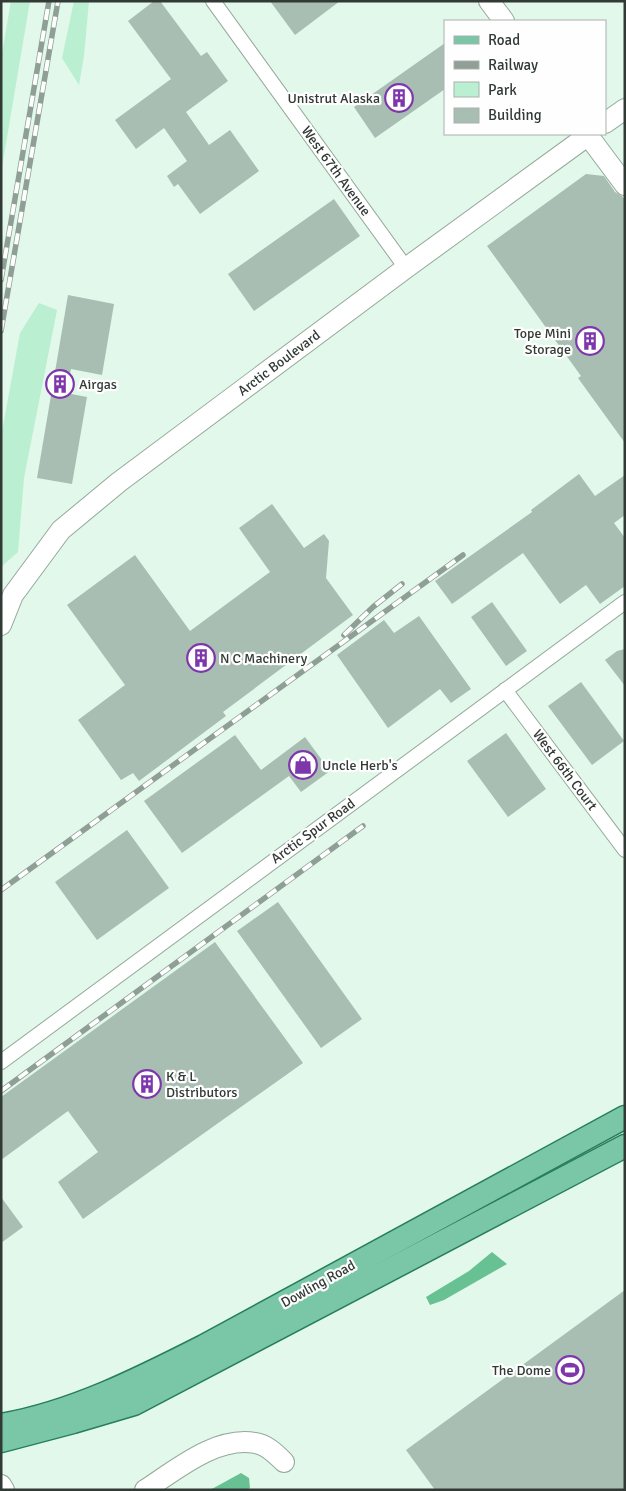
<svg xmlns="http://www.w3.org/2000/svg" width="626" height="1491" viewBox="0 0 626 1491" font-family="Signika,sans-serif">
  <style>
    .green { fill: #baefd1 }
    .water { fill: #67c193 }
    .building { fill: #a9beb2 }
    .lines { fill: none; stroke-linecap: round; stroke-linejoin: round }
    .street-casing { stroke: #94a89c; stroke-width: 16 }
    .secondary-casing { stroke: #94a89c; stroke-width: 22 }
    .primary-casing { stroke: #277e59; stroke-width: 25 }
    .street { stroke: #fff; stroke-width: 14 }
    .secondary { stroke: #fff; stroke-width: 20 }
    .primary { stroke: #7ac7a7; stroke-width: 22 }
    .rail-casing { stroke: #8f9f96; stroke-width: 5.5 }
    .rail { stroke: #fefefe; stroke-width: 4; stroke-dasharray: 11; stroke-linecap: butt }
    .labels { text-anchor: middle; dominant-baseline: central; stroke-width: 4.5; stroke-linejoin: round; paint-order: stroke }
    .poi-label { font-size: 14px; fill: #313a35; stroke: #fefefe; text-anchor: start }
    .street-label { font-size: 14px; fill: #313a35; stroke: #fefefe }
  </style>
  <rect width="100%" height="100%" fill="#e2f8eb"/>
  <!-- green -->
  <g class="green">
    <polygon points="11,1 30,1 1,173 1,59"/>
    <polygon points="74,1 89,1 84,56 79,85 62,58"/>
    <polygon points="39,303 57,310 24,478 18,552 1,567 1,437 20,333"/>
  </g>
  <!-- water -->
  <g class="water">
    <polygon points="492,1252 507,1264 444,1300 430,1305 426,1297 469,1271"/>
    <polygon points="241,1473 249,1478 250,1488 247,1490 210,1490"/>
  </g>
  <!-- building -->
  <g class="building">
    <polygon points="154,1 160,1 201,56 207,52 228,81 186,112 209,145 230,130 259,171 200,214 178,184 174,187 167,176 187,161 164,128 136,149 115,120 171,79 128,21"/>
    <polygon points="270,1 340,1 295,35"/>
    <polygon points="445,43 445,89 375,138 354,107"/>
    <polygon points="586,174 604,176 615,192 622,196 625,200 625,443 578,378 581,376 487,246"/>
    <polygon points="334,199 360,236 254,311 228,274"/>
    <polygon points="68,295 114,304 102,375 71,369 66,393 87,397 72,484 37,478"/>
    <polygon points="579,474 595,496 625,475 625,515 614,523 625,538 625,586 600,604 586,585 560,604 523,553 452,604 435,581 532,512 531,510"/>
    <polygon points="272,504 304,548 324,534 329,541 326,578 353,615 223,712 226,716 139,781 133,773 121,780 78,720 125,685 67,605 135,555 190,631 270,572 239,528"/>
    <polygon points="492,602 527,651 506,666 471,617"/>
    <polygon points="419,616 471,689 451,703 440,689 388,728 337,655 384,620 394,633"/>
    <polygon points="625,649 625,686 605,660 617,651"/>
    <polygon points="581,682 624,741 592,765 548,706"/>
    <polygon points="506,733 546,789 508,817 467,761"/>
    <polygon points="235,735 261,770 305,737 330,771 301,792 289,776 182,853 144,801"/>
    <polygon points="127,830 169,888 97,940 55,882"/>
    <polygon points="278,902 362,1019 321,1048 237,931"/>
    <polygon points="215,942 303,1063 83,1219 58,1182 98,1152 68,1111 1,1160 1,1097"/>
    <polygon points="1,1197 23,1227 1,1243"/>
    <polygon points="625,1290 625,1490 435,1490 406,1450"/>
  </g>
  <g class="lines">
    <defs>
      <g id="street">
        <polyline points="213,1 406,268"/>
        <polyline points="505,690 625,850"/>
        <polyline points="1,1062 625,602"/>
      </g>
      <g id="secondary">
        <polyline points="489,1 504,21"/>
        <polyline points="605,123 625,109"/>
        <polyline points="587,134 625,185"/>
        <polyline points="1,625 13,595 61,530 119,482 406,268 590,134"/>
        <polyline points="1,1485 4,1490"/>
        <path d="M145,1490C176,1470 216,1436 255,1443C266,1444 276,1454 284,1462"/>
      </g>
      <g id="primary">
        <path d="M1,1425C72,1413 141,1378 204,1346L625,1117"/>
        <polyline points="1,1441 73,1422 134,1404 625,1146"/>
      </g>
    </defs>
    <!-- street casing -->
    <use href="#street" class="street-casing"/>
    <!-- secondary casing -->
    <use href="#secondary" class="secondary-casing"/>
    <!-- primary casing -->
    <use href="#primary" class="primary-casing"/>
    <!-- street -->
    <use href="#street" class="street"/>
    <!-- secondary -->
    <use href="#secondary" class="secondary"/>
    <!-- primary -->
    <use href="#primary" class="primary"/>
    <defs>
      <g id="rail">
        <polyline points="1,280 49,1"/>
        <polyline points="1,331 58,1"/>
        <polyline points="344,635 373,607 402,584"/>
        <polyline points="1,890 463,555"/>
        <polyline points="1,1091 363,826"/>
      </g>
    </defs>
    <!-- rail casing -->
    <use href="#rail" class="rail-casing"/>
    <!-- rail -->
    <use href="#rail" class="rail"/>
  </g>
  <!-- icons -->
  <defs>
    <symbol id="building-ring" viewBox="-11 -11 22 22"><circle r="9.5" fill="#fefefe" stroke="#7d37aa" stroke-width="1.5"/><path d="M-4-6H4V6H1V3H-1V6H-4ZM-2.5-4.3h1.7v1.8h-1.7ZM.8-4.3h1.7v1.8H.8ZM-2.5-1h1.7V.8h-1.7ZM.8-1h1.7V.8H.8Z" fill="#7d37aa"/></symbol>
    <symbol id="shop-ring" viewBox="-11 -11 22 22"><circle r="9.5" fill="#fefefe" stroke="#7d37aa" stroke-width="1.5"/><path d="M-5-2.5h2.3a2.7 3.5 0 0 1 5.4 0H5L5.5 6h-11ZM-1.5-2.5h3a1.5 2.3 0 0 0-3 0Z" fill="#7d37aa"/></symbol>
    <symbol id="stadium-ring" viewBox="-11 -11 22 22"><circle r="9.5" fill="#fefefe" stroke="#7d37aa" stroke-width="1.5"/><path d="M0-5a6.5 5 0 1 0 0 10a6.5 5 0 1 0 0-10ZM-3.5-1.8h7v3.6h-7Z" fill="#7d37aa"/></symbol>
  </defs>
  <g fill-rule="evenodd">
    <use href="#building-ring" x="383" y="82" width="32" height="32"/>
    <use href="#building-ring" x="574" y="325" width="32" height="32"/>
    <use href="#building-ring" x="44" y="368" width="32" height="32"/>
    <use href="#building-ring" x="185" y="642" width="32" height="32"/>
    <use href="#shop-ring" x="287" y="749" width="32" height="32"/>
    <use href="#building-ring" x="131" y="1068" width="32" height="32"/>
    <use href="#stadium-ring" x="554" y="1354" width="32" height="32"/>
  </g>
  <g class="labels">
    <!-- poi labels -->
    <g class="poi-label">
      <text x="380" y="98" text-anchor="end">Unistrut Alaska</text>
      <text x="571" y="333" text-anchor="end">Tope Mini<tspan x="571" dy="16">Storage</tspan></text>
      <text x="79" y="384">Airgas</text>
      <text x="220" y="658">N C Machinery</text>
      <text x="322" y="765">Uncle Herb's</text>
      <text x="166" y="1076">K &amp; L<tspan x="166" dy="16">Distributors</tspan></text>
      <text x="551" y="1370" text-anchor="end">The Dome</text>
    </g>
    <!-- street labels -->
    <g class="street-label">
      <text transform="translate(336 171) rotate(54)">West 67th Avenue</text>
      <text transform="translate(279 363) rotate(-37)">Arctic Boulevard</text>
      <text transform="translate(565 770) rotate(53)">West 66th Court</text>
      <text transform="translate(313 831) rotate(-36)">Arctic Spur Road</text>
      <text transform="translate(318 1284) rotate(-29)">Dowling Road</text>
    </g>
  </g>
  <!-- border -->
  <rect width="626" height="1491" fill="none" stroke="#313a35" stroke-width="5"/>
  <!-- legend -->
  <rect x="444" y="20" width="162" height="115" fill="#fefefe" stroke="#acb0ae"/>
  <rect x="454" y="36" width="25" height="8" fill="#7ac7a7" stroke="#acb0ae"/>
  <text x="488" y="45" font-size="15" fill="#313a35">Road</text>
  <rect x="454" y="61" width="25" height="8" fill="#8f9f96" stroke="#acb0ae"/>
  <text x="488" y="70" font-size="15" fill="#313a35">Railway</text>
  <rect x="454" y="82" width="25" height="15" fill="#baefd1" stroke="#acb0ae"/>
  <text x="488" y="95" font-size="15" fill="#313a35">Park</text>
  <rect x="454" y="108" width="25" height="15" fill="#a9beb2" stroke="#acb0ae"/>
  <text x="488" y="120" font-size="15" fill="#313a35">Building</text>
</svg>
